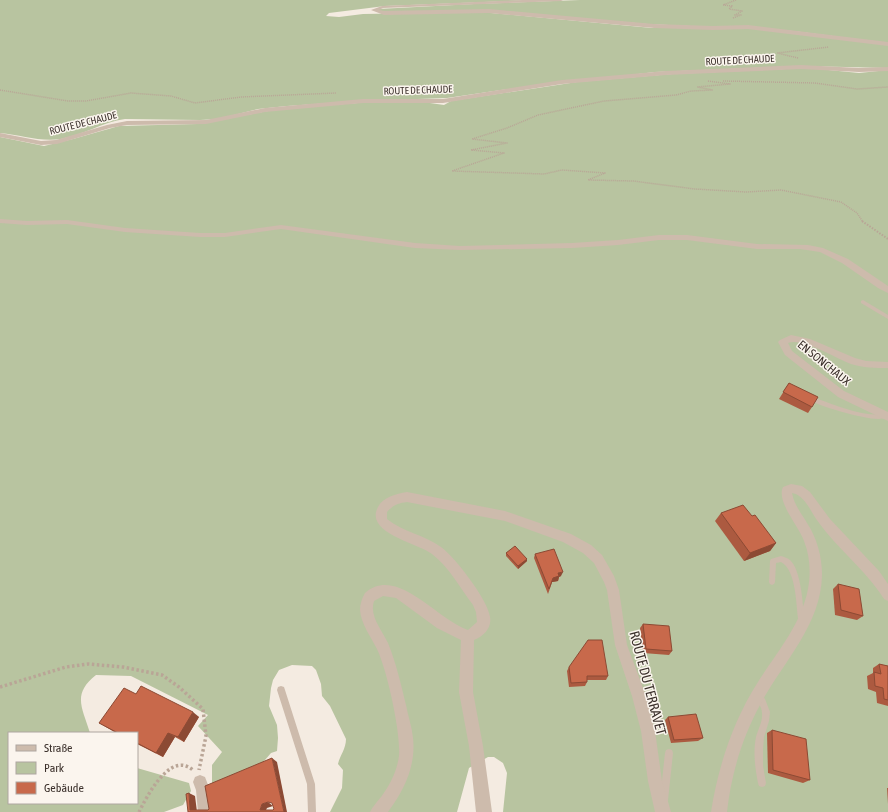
<svg xmlns="http://www.w3.org/2000/svg" width="888" height="812" viewBox="0 0 888 812" font-family="'Asap Condensed',sans-serif">
  <style>
    .green { fill: #b8c4a0 }
    .lines { fill: none; stroke-linecap: round; stroke-linejoin: round }
    .path-far2 { stroke: #b9a596; stroke-width: 1.5; stroke-dasharray: 1 1; stroke-linecap: butt }
    .path-far1 { stroke: #b9a596; stroke-width: 2; stroke-dasharray: 1.5 1.5; stroke-linecap: butt }
    .path { stroke: #b9a596; stroke-width: 3.5; stroke-dasharray: 2.5 2.5; stroke-linecap: butt }
    .lane { fill: #cdbbac; fill-rule: evenodd }
    .street { fill: #cdbbac; fill-rule: evenodd }
    .wall { fill: #ac5a40 }
    .shaded-wall { fill: #8c4a34 }
    .building { fill: #c8694b; stroke: #8c4a34; fill-rule: evenodd }
    .labels { text-anchor: middle; dominant-baseline: central; stroke-width: 3; stroke-linejoin: round; paint-order: stroke }
    .far-street-label { font-size: 10px; fill: #3b302b; stroke: #fbf5ee }
    .street-label { font-size: 12px; fill: #3b302b; stroke: #fbf5ee }
    .near-street-label { font-size: 14px; fill: #3b302b; stroke: #fbf5ee }
  </style>
  <rect width="100%" height="100%" fill="#f4ebe1"/>
  <!-- green -->
  <g class="green">
    <path d="M0,0H536L385,6L329,13L326,16L339,17L363,14L480,12L652,28H749L888,45V68L803,66L655,72L501,90L447,98L359,101L287,106L258,109L218,119L200,120L125,119C103,122 83,135 61,139C40,142 21,135 0,133Z"/>
    <polygon points="580,0 888,0 888,43 793,31 647,24 520,13 380,12 378,9 474,4"/>
    <path d="M808,68L859,73L888,70V812H503L507,773L503,763L494,757H488L469,768L457,812H330L342,788L343,770L338,764C340,755 346,749 346,739L330,706L322,696L321,684L316,670L312,666L292,665L279,670L273,680L271,688L269,706L277,725L278,738L277,751L271,753L259,767L212,784V765L222,752L198,726L208,715L131,676L96,675C72,694 82,707 90,733H9V803H137V768L189,783L191,791L183,805L164,812H0V137L44,146L73,139L119,126L197,124L268,111L305,107L371,102L430,103L444,105L451,101L577,82L672,74Z"/>
  </g>
  <g class="lines">
    <!-- path-far2 -->
    <g class="path-far2">
      <polyline points="733,18 741,15 735,15 742,11 729,9 732,6 723,5 736,0"/>
      <polyline points="798,58 777,53 829,47"/>
      <polyline points="708,81 730,84 697,87 713,90 691,91 676,95 604,101 538,115 507,128 472,139 507,143 471,150 504,153 452,171 544,174 562,170 605,173 588,180 633,181 695,189 746,192 781,190 841,202 857,213 863,222"/>
      <polyline points="723,81 815,83 857,89 888,87"/>
      <polyline points="0,90 68,101 86,101 131,93 171,96 195,103 241,97 336,93"/>
    </g>
    <!-- path-far1 -->
    <polyline class="path-far1" points="862,221 888,239"/>
    <!-- path -->
    <g class="path">
      <polyline points="0,687 66,667 88,664 123,667 162,675 179,687 203,709 206,736 199,770"/>
      <path d="M139,812C146,798 166,759 186,766C189,767 192,769 194,771"/>
    </g>
    <!-- lane -->
    <g class="lane">
      <polygon points="863,300 888,315 888,319 861,303 861,301"/>
      <path d="M810,396C829,403 848,411 868,414C874,415 881,414 887,414L888,416L887,418C884,418 881,419 878,419C864,419 816,406 807,398L808,397Z"/>
      <path d="M781,556C784,557 788,558 790,560C801,570 803,604 804,618L803,620L801,621L799,620L798,618C796,603 796,570 781,562L776,563L775,582L774,584L772,585L770,584L769,582L770,561L771,559Z"/>
      <polygon points="281,686 284,687 285,690 315,784 316,812 308,812 307,784 277,690 278,687"/>
      <path d="M758,692L761,693L765,699L770,712L769,721L764,737L763,749V766L766,783L765,786L762,787L759,786L758,783C755,768 753,752 756,737C758,729 763,721 762,713C762,706 757,702 754,696L755,693Z"/>
      <polygon points="669,749 672,750 673,753 668,800 667,803 664,804 661,803 660,800 665,753 666,750"/>
    </g>
    <!-- street -->
    <g class="street">
      <polygon points="523,0 563,0 561,1 383,8 379,10 384,11 489,9 654,24 713,26 748,25 888,42 888,46 748,29 713,30 654,28 489,13 384,15 371,10 382,6"/>
      <polygon points="801,65 859,68 888,67 888,71 859,72 801,69 666,75 562,84 443,103 363,103 265,112 206,124 127,125 110,128 57,144 41,145 0,137 0,133 41,141 56,140 107,125 127,121 206,120 265,108 363,99 443,99 562,80 666,71"/>
      <polygon points="0,219 27,221 67,220 125,228 200,233 225,233 281,225 415,243 460,246 572,243 618,240 659,235 687,235 757,244 808,245 823,248 848,259 888,286 888,293 878,288 842,263 820,252 800,249 757,249 687,240 659,240 618,245 572,248 460,250 415,248 281,229 225,237 200,237 125,232 67,224 27,225 0,223"/>
      <path d="M791,335L810,339L855,358L866,361L888,362V368C876,368 863,368 851,364C837,359 802,337 788,343L792,351L844,391L888,412V421L838,397L785,355L778,342L780,340Z"/>
      <path d="M791,484L802,486L810,492L830,519L879,571L888,584V601L884,599C864,567 833,546 813,514C809,507 802,494 792,493C794,505 802,514 807,523C817,538 822,557 822,575C821,626 782,663 760,705C742,738 731,775 727,812H711C718,767 733,721 758,682C777,652 801,625 808,589C811,573 810,556 804,541C799,526 776,502 783,487Z"/>
      <path d="M407,492L505,511L571,534L591,545L602,555L614,576L619,590L627,645L646,696L655,731L662,781L671,812H655L648,781L641,731L632,696L615,645L607,590L604,582L594,563L583,553L563,542L505,521L407,502C399,503 393,505 387,512V519C403,532 425,535 441,547C455,557 488,600 490,617C492,628 484,636 474,640L473,692L483,746L492,812H476L469,746L459,692L461,640L437,628L396,598L383,596L374,601C369,616 382,630 388,643C396,663 401,684 406,705C408,716 412,727 413,738C416,764 405,789 390,809L388,812H370C373,806 377,802 381,797C390,785 397,771 399,756C401,733 387,670 377,649C371,637 361,624 360,610C360,604 362,598 365,593C397,565 436,619 468,630L477,622L476,612L473,605C460,588 449,567 432,554C418,543 364,533 378,507C383,497 396,494 407,492Z"/>
      <polygon points="200,775 205,777 210,790 214,812 198,812 196,790 193,782 195,777"/>
    </g>
  </g>
  <!-- wall -->
  <g class="wall">
    <polygon points="789,383 812,407 808,413 779,399"/>
    <polygon points="721,513 752,516 776,543 770,551 744,561 715,521"/>
    <polygon points="506,553 527,561 518,569 506,556"/>
    <polygon points="535,554 561,576 559,577 558,581 552,582 548,594 534,558"/>
    <polygon points="838,584 863,616 857,620 835,615 833,589"/>
    <polygon points="643,624 672,651 669,655 643,653 640,628"/>
    <polygon points="879,664 888,666 888,706 877,703 876,692 868,689 867,676 873,673 873,668"/>
    <polygon points="569,667 608,676 606,680 587,680 587,682 585,686 569,687 567,671"/>
    <polygon points="136,694 199,717 184,742 175,737 163,757 137,744 137,733 116,733 99,723"/>
    <polygon points="668,717 703,738 698,741 671,743 665,720"/>
    <polygon points="772,730 810,780 803,783 768,773 767,733"/>
    <polygon points="887,788 888,788 888,804"/>
  </g>
  <!-- shaded-wall -->
  <g class="shaded-wall">
    <polygon points="776,543 770,551 744,561 750,553"/>
    <polygon points="527,559 527,561 518,569 518,566"/>
    <polygon points="563,572 561,576 559,577 558,581 552,582 548,594 553,578 558,573"/>
    <polygon points="193,712 199,717 184,742 178,737"/>
    <polygon points="168,733 175,737 163,757 156,753"/>
    <polygon points="272,758 277,762 287,812 284,812"/>
    <polygon points="189,793 195,796 197,812 190,810"/>
    <polygon points="268,802 273,806 267,808 265,812 260,810 262,804"/>
  </g>
  <!-- building -->
  <g class="building">
    <polygon points="789,383 818,397 812,407 783,392"/>
    <polygon points="743,505 752,516 755,515 776,543 750,553 721,513"/>
    <polygon points="515,546 527,559 518,566 506,553"/>
    <polygon points="554,549 563,572 558,573 559,576 553,578 549,589 535,554"/>
    <polygon points="838,584 859,589 863,616 841,610"/>
    <polygon points="643,624 669,626 672,651 646,649"/>
    <polygon points="588,640 602,640 608,676 587,676 587,682 571,683 569,667"/>
    <polygon points="879,664 888,666 888,700 884,699 883,688 875,686 874,672 881,674"/>
    <polygon points="141,686 193,712 178,737 168,733 156,753 137,743 137,733 118,733 99,723 124,688 136,694"/>
    <polygon points="696,714 703,738 674,740 668,717"/>
    <polygon points="772,730 806,739 810,780 773,770"/>
    <path d="M272,758L284,812H188L186,794L189,793L190,810H208L209,809L205,786ZM268,802L272,803L274,809L273,810H260L262,804Z"/>
  </g>
  <g class="labels">
    <!-- far-street labels -->
    <g class="far-street-label">
      <text transform="translate(740 60) rotate(-3)">ROUTE DE CHAUDE</text>
      <text transform="translate(418 90) rotate(-2)">ROUTE DE CHAUDE</text>
      <text transform="translate(83 123) rotate(-14)">ROUTE DE CHAUDE</text>
    </g>
    <!-- street labels -->
    <g class="street-label">
      <text transform="translate(824 363) rotate(39)">EN SONCHAUX</text>
    </g>
    <!-- near-street labels -->
    <g class="near-street-label">
      <text transform="translate(648 683) rotate(75)">ROUTE DU TERRAVET</text>
    </g>
  </g>
  <!-- legend -->
  <rect x="8" y="732" width="130" height="72" fill="#fbf5ee" stroke="#aea6a0"/>
  <rect x="16" y="745" width="20" height="6" fill="#cdbbac" stroke="#aea6a0"/>
  <text x="44" y="752" font-size="12" fill="#3b302b">Straße</text>
  <rect x="16" y="762" width="20" height="12" fill="#b8c4a0" stroke="#aea6a0"/>
  <text x="44" y="772" font-size="12" fill="#3b302b">Park</text>
  <rect x="16" y="782" width="20" height="12" fill="#c8694b" stroke="#aea6a0"/>
  <text x="44" y="792" font-size="12" fill="#3b302b">Gebäude</text>
</svg>
